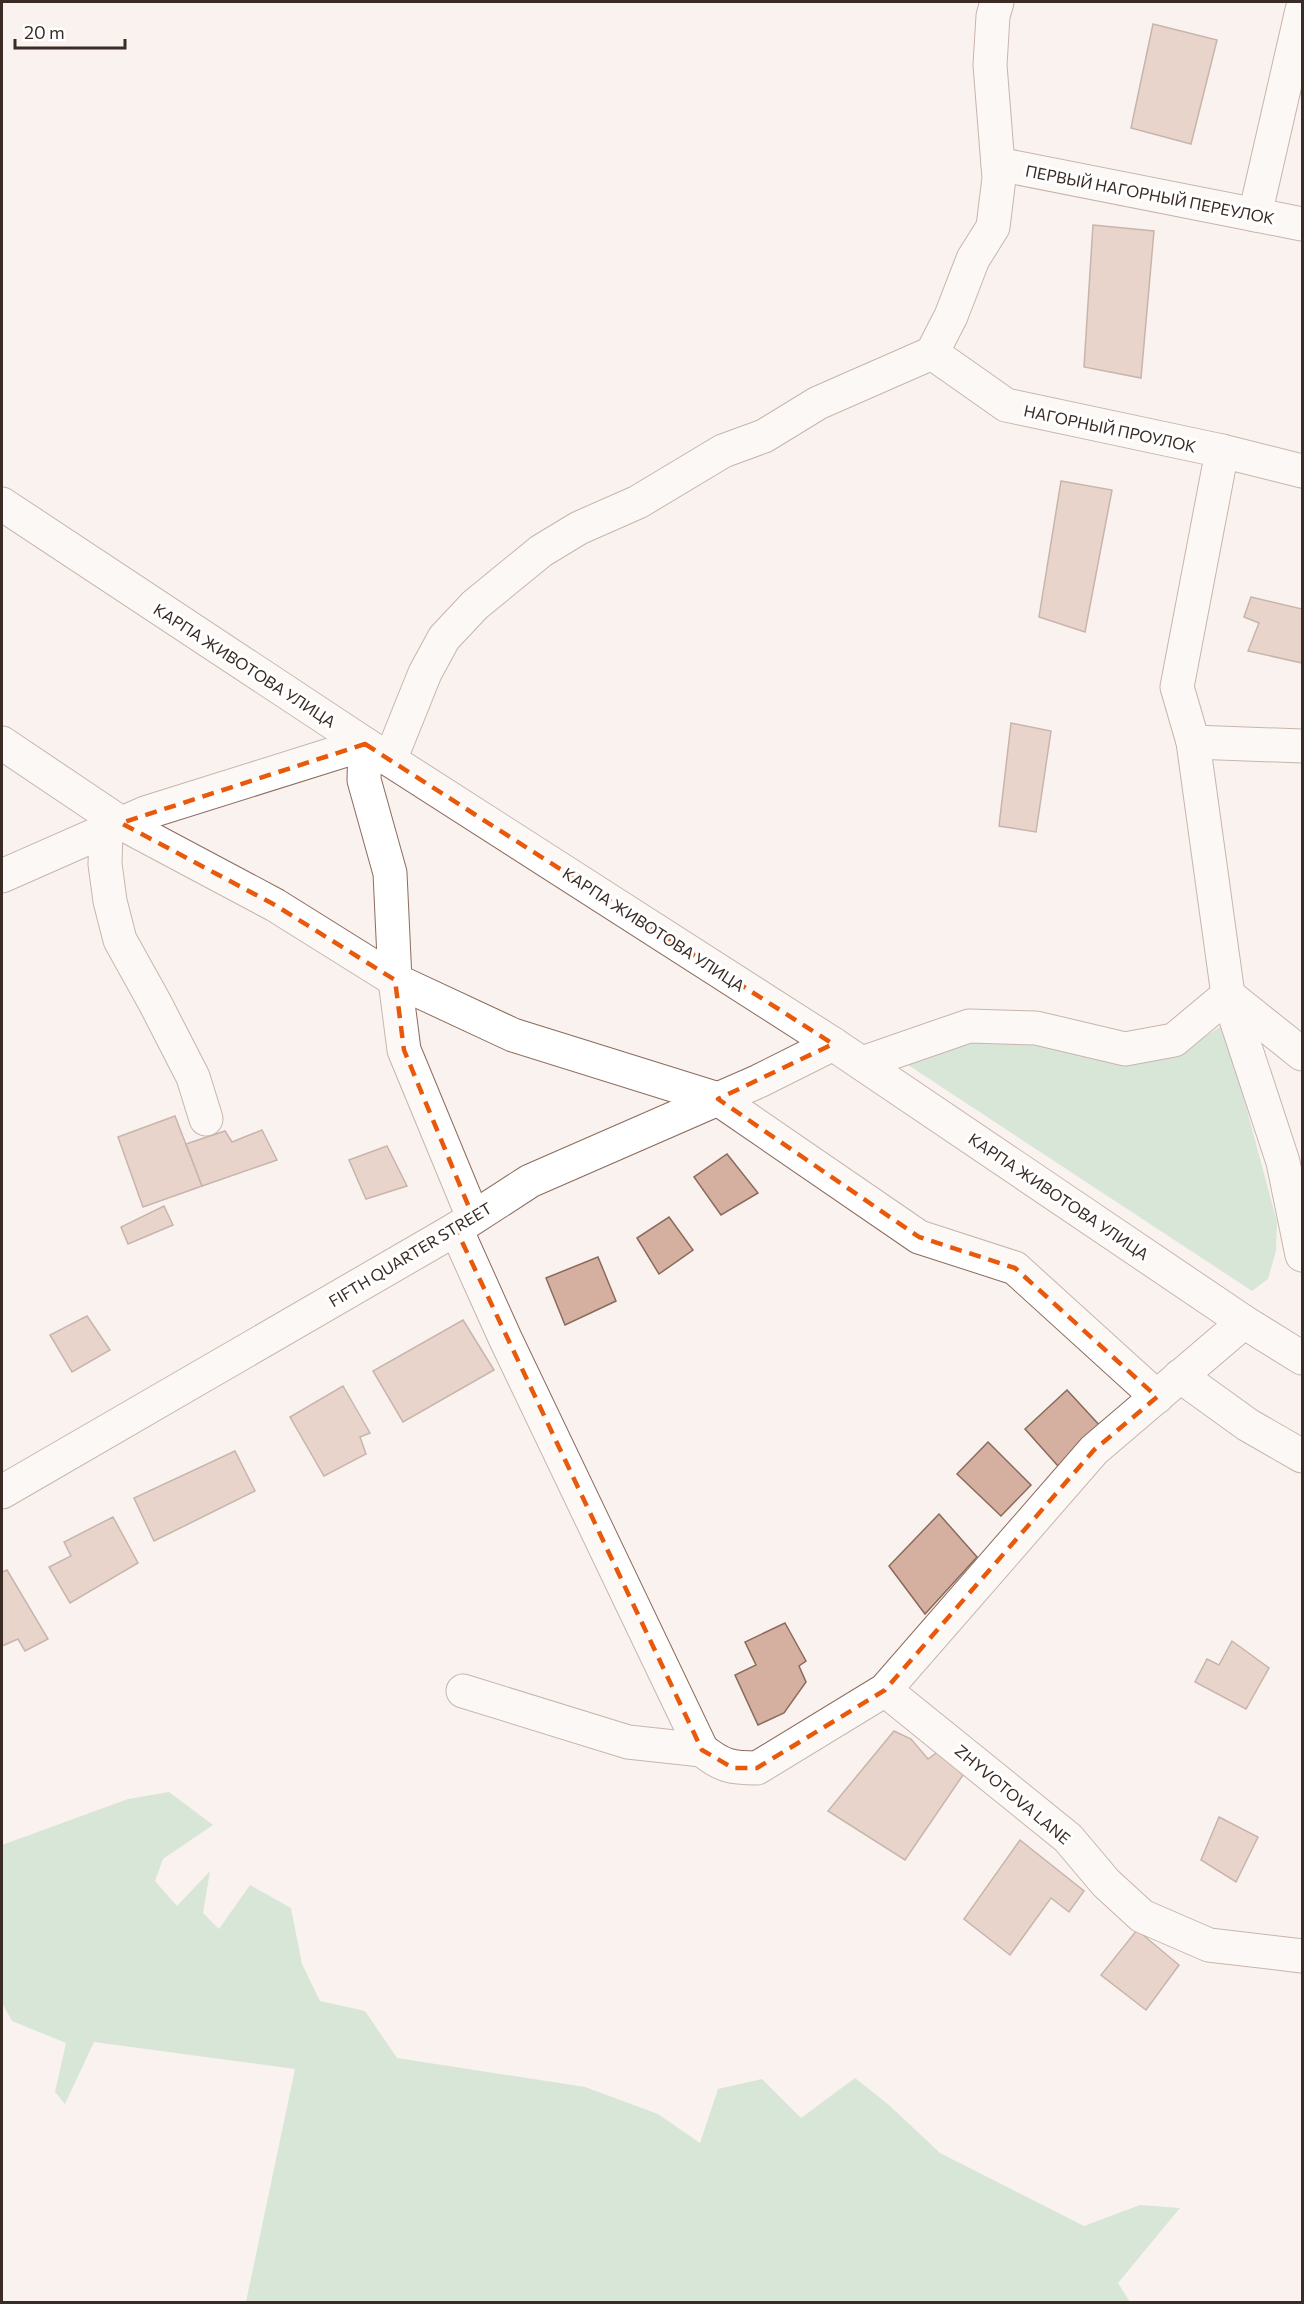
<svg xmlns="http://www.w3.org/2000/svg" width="1304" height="2304" viewBox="0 0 1304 2304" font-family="Commissioner,sans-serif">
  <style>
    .green { fill: #afd8ba }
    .building { fill: #d5b0a0; stroke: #8b6a5b; stroke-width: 1.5 }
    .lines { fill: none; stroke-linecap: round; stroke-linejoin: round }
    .minor-casing { stroke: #8c6b5c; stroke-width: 35 }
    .major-casing { stroke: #8c6b5c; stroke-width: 35 }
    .minor { stroke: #fff; stroke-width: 33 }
    .major { stroke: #fff; stroke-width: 33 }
    .marked { fill: none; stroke: #e8590c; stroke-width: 4.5; stroke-dasharray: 12 8; stroke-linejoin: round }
    .labels { text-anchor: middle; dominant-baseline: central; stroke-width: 6; stroke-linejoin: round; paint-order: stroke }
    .street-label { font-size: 16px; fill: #3a2c25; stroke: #fff }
  </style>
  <rect width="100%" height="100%" fill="#f9f2ee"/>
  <!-- green -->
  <g class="green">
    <polygon points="1220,1027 1232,1054 1277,1222 1276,1251 1268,1279 1252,1291 902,1061 976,1040 1192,1045"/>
    <polygon points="169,1792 213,1825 163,1859 155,1881 177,1906 210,1871 203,1913 219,1929 250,1885 291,1908 302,1964 320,2001 365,2011 397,2058 585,2087 658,2114 700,2143 718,2089 762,2079 801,2118 855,2078 889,2105 940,2153 1084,2226 1140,2205 1180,2208 1118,2283 1130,2302 246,2302 295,2069 94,2042 65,2104 55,2092 66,2043 12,2021 2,2003 2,1845 128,1799"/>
  </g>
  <!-- building -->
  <g class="building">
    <polygon points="1153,24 1217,40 1191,144 1131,128"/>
    <polygon points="1093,225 1154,231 1141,378 1084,367"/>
    <polygon points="1061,481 1112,490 1085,632 1039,617"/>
    <polygon points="1251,597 1302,609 1302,663 1248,651 1259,623 1244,617"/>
    <polygon points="1011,723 1051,731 1036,832 999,826"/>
    <polygon points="175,1116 202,1186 143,1207 118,1137"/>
    <polygon points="262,1130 277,1160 202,1186 186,1144 225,1131 232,1142"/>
    <polygon points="387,1146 407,1186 366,1199 349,1160"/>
    <polygon points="727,1154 758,1193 721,1215 694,1177"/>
    <polygon points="164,1206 173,1225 128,1244 121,1227"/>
    <polygon points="669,1217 693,1250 659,1274 637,1238"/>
    <polygon points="598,1257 616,1301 565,1325 546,1278"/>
    <polygon points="87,1316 110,1350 72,1372 50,1335"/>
    <polygon points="463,1320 494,1370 403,1422 373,1371"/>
    <polygon points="343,1386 370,1433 360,1437 366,1454 324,1476 290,1417"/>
    <polygon points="1067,1390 1102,1428 1058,1466 1025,1429"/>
    <polygon points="988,1442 1031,1485 1001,1516 957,1474"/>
    <polygon points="235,1451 255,1491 154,1541 134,1498"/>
    <polygon points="939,1514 977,1557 925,1614 889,1566"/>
    <polygon points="113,1517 138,1563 70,1603 49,1567 71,1556 64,1542"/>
    <polygon points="7,1570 48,1639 25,1651 18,1639 2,1646 2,1572"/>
    <polygon points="785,1623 806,1661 799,1666 806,1682 784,1713 758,1725 735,1675 756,1665 745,1642"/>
    <polygon points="1232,1641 1269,1668 1246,1709 1195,1682 1207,1659 1219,1665"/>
    <polygon points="894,1731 911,1739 928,1759 943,1748 965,1772 905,1860 828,1811"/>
    <polygon points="1219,1817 1258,1837 1236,1882 1201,1860"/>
    <polygon points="1020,1840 1084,1891 1069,1912 1051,1898 1010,1955 964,1919"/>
    <polygon points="1137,1930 1179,1965 1146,2010 1101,1975"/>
  </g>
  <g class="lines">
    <defs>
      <g id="minor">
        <polyline points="998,164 1302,224"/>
        <polyline points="1255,215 1302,10"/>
        <polyline points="932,353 1006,405 1222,451 1302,471"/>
        <polyline points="1222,451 1177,687 1193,742 1228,995 1283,1162 1302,1255"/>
        <polyline points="1193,742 1302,746"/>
        <polyline points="2,743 121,823 275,905 395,980 513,1035 718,1099 919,1237 1015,1268 1157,1397"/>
        <polyline points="390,760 425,673 444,638 475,605 541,551 579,528 638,502 723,451 764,436 818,403 932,353 951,316 973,259 993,227 999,178 990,65 993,16 997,2"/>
        <polyline points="106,830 105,864 110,901 120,940 155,1003 193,1077 206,1119"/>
        <polyline points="2,876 145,813 365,744 364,780 390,873 395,980 404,1050 473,1217"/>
        <polyline points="862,1063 969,1026 1036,1028 1125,1049 1174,1040 1228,995 1302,1054"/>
        <path d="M456,1229L505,1338L702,1750C722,1766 731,1768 757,1768L885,1690L1094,1450L1244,1322"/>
        <polyline points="1180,1376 1248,1425 1302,1456"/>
        <polyline points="2,1492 456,1229 530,1181 759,1081 833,1044"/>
        <polyline points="885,1690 1068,1838 1106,1883 1142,1916 1209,1945 1302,1956"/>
        <polyline points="463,1691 628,1742 702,1750"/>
      </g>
      <polyline id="major" points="2,504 365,744 833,1044 1244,1322 1302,1358"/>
    </defs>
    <!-- minor casing -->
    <use href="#minor" class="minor-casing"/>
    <!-- major casing -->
    <use href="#major" class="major-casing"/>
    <!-- minor -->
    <use href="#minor" class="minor"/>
    <!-- major -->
    <use href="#major" class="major"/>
  </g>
  <!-- marked area -->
  <path d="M0 0H1304V2304H0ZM365,744L833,1044L718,1099L919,1237L1015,1268L1157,1397L1094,1450L885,1690L757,1768H733L702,1750L456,1229L473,1217L404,1050L395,980L275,905L121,823Z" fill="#f9f2ee" fill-opacity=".55" fill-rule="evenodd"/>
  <path class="marked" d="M365,744L833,1044L718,1099L919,1237L1015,1268L1157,1397L1094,1450L885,1690L757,1768H733L702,1750L456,1229L473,1217L404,1050L395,980L275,905L121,823Z"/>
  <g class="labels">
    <!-- street labels -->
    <g class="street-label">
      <text transform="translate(1150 194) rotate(11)">ПЕРВЫЙ НАГОРНЫЙ ПЕРЕУЛОК</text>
      <text transform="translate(1110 428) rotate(12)">НАГОРНЫЙ ПРОУЛОК</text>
      <text transform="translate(245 665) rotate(33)">КАРПА ЖИВОТОВА УЛИЦА</text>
      <text transform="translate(654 929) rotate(33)">КАРПА ЖИВОТОВА УЛИЦА</text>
      <text transform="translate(1059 1196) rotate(34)">КАРПА ЖИВОТОВА УЛИЦА</text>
      <text transform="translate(410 1254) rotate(-31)">FIFTH QUARTER STREET</text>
      <text transform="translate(1013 1794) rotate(40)">ZHYVOTOVA LANE</text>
    </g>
  </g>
  <!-- border -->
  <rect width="1304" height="2304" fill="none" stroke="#3a2c25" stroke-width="6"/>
  <!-- scale -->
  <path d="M15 39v9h110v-9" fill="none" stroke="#3a2c25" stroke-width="3"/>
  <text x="24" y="39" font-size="18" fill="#3a2c25" stroke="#ffffff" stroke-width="4.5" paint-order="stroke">20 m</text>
</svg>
